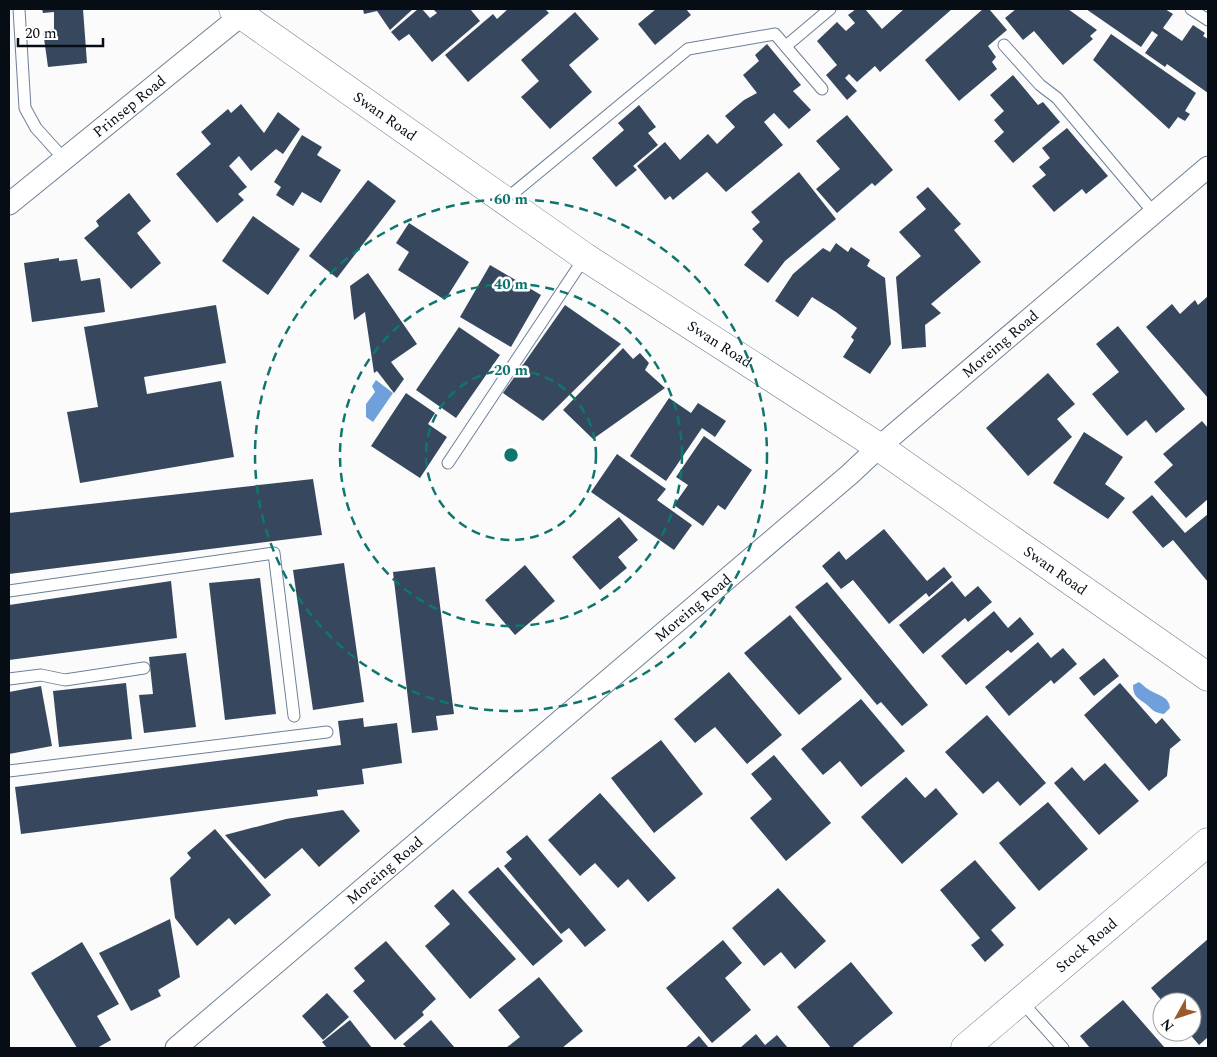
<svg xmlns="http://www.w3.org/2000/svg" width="1217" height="1057" viewBox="0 0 1217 1057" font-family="Spectral,serif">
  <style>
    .water { fill: #70a0db }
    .building { fill: #37485e }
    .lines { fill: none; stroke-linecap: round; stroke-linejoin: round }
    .lane-casing { stroke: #6d8098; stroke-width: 13 }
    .street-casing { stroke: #6d8098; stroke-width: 23 }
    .secondary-casing { stroke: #6d8098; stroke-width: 29 }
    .lane { stroke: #fff; stroke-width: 11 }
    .street { stroke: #fff; stroke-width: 21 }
    .secondary { stroke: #fff; stroke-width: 28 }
    .ring { fill: none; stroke: #0f766e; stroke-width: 2.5; stroke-dasharray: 9 6 }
    .labels { text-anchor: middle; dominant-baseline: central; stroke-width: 5; stroke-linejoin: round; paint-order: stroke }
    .street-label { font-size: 15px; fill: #060d15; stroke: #fff }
    .centre { fill: #0f766e; stroke: #fff; stroke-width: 2.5 }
    .ring-label { font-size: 15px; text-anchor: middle; font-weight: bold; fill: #0f766e; stroke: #fff; stroke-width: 5; stroke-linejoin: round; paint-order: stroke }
  </style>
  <rect width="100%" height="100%" fill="#fbfbfb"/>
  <!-- water -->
  <g class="water">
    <polygon points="376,380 393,393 373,422 366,417 366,404 375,392 372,386"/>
    <path d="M1139,682C1143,685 1148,690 1153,692C1161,696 1169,698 1170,708L1164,714C1153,712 1154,711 1146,704C1138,698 1133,697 1133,685Z"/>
  </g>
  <!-- building -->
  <g class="building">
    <polygon points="42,9 83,9 87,63 48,67 43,31 54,29 54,12 43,13"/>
    <polygon points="363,9 413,9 390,30 377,11 364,14"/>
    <polygon points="418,9 422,9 430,18 437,13 433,9 470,9 480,21 432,62 409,34 399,41 391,32"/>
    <polygon points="508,9 545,9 549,13 468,82 445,55 493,14 497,19"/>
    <polygon points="656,9 686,9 691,15 655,45 638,24"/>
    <polygon points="856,9 865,9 882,29 904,9 952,9 880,72 875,66 857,82 849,74 845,78 857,91 847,100 826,75 837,65 817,41 837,22 846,31 855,23 848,15"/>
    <polygon points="983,9 989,9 1007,30 988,46 996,57 992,62 997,69 959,101 925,60"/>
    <polygon points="1016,9 1068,9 1097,30 1090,36 1093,39 1063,65 1034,31 1023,40 1005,18"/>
    <polygon points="1086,9 1165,9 1173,14 1163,28 1182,41 1193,25 1205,33 1203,36 1208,39 1208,93 1167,64 1165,67 1145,53 1158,35 1152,31 1141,47"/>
    <polygon points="575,12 599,39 569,65 592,92 550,129 521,97 539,81 521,60"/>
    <polygon points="1111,34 1196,93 1185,111 1190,114 1185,121 1178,117 1169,129 1093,60"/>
    <polygon points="767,44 801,85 793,91 811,110 789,129 774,113 764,122 783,145 726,192 707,172 673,200 670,196 665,200 637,166 665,142 680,160 708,134 717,144 735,127 725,116 744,100 757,93 743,75 759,61 755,55"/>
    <polygon points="1013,75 1038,105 1043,102 1060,122 1013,163 994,141 1004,132 994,120 1004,111 990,95"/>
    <polygon points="241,104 264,133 278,112 300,129 283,154 276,149 251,171 239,156 229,166 247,187 238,194 244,200 217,223 176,174 211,144 201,132 228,109 231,113"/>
    <polygon points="639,105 656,127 648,133 658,145 633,166 637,170 616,187 592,158 624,130 618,123"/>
    <polygon points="847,115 893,170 875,186 872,183 837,213 816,189 840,169 816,141"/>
    <polygon points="1067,128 1108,176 1086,194 1082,189 1054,212 1032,186 1046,175 1039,167 1050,158 1042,148"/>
    <polygon points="302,135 322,147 317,155 341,170 321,203 302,192 293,206 276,195 281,187 274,182"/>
    <polygon points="799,172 836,219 785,261 768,283 744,265 763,241 752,229 760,222 751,212"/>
    <polygon points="368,180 396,201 337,278 309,256"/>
    <polygon points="928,187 961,224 954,230 981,262 931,304 941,313 925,325 926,347 902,349 896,277 921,256 899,232 926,209 916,197"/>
    <polygon points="129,193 151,221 137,233 161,263 131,289 84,238 99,226 96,221"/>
    <polygon points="253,216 300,249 268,295 222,261"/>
    <polygon points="409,223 469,262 445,300 398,270 409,252 396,243"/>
    <polygon points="836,243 848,252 851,247 870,260 867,266 885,278 891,344 870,374 843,357 854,340 851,337 857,328 836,312 812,297 798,317 775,301 793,274 823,248 830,252"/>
    <polygon points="59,258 59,261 77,259 81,281 100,278 105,312 32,322 24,263"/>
    <polygon points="490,265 541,295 511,347 460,317"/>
    <polygon points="368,273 417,344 391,362 404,379 394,393 377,371 374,373 365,312 354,320 350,286"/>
    <polygon points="1208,296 1208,398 1146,327 1172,304 1180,314 1195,300 1198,305"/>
    <polygon points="216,305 226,363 144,377 147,394 221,381 234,457 80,483 67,412 98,407 84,327"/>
    <polygon points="565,305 621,344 543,421 503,393"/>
    <polygon points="1118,326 1185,409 1156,433 1146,420 1127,436 1092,394 1119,372 1096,344"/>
    <polygon points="459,327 500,355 456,418 416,390"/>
    <polygon points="623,348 633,359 640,353 649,363 645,370 665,388 593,439 563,410"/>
    <polygon points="1048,373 1075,404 1057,419 1072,437 1028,476 986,428"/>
    <polygon points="406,393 435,413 428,424 447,437 420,478 371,446"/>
    <polygon points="669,398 691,413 698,403 726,421 715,437 702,428 666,481 630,456"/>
    <polygon points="1202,421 1208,428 1208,499 1186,518 1154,482 1173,465 1163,454"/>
    <polygon points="1084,432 1123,457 1105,484 1125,498 1108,519 1053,483"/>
    <polygon points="704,436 752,470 725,510 718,505 703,526 674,505 688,485 676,477"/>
    <polygon points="617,454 666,489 657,500 692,525 674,550 591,492"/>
    <polygon points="313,479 322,535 9,574 9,513"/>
    <polygon points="1152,495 1185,533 1208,514 1208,582 1173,540 1163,548 1132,512"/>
    <polygon points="619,517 638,540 618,557 627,568 600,590 572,557"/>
    <polygon points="884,529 927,581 944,567 952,577 929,597 926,593 889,624 853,580 841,589 822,566 839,551 846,560"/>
    <polygon points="344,563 364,702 313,710 293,570"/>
    <polygon points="525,565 555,601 515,635 485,600"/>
    <polygon points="435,567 454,714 436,716 438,730 412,733 393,572"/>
    <polygon points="260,578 276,714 225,720 209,583"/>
    <polygon points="171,581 177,638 9,660 9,605"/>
    <polygon points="952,581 965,597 978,586 992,602 968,622 965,618 923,654 899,625"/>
    <polygon points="827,582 928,705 902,726 881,702 877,705 795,607"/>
    <polygon points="994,611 1008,628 1020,617 1034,634 1011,653 1008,650 966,685 941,656"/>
    <polygon points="790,615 842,679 799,715 744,653"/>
    <polygon points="1038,642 1051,658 1063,648 1077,664 1054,684 1051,680 1009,716 985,687"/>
    <polygon points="186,653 196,727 144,733 139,695 153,694 149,657"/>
    <polygon points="1104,658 1119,676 1094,696 1079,678"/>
    <polygon points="729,672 782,735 747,764 715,727 695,743 674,719"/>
    <polygon points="126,683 132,739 59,747 53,691"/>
    <polygon points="1120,683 1156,724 1162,718 1181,740 1170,749 1167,776 1149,791 1084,715"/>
    <polygon points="41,686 52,746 9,754 9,692"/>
    <polygon points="861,699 905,751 861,787 840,761 823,775 801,749"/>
    <polygon points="987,715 1046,783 1020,806 998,781 983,794 945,752"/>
    <polygon points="363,718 364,727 397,723 402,763 362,769 364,784 317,790 318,796 21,834 15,787 341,745 338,721"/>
    <polygon points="661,740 703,794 654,833 611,778"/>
    <polygon points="774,755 831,823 786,861 750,818 772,799 751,774"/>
    <polygon points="1105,763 1139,801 1099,835 1054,783 1072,767 1084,781"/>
    <polygon points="906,777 925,798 936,788 958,814 902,864 861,817"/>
    <polygon points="600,793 676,878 648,902 628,879 618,888 595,863 580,876 548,840"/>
    <polygon points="1048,802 1088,849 1039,891 999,843"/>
    <polygon points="343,810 360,831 319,867 302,848 265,879 225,835 286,819"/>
    <polygon points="215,829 271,895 235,925 229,918 197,946 175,918 170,878 191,858 187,853"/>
    <polygon points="527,835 606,930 585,947 569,928 561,934 504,866 512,859 506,852"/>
    <polygon points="975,860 1016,908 991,930 1004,945 985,962 971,945 980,938 940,890"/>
    <polygon points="498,867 563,941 533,966 468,892"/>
    <polygon points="778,888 826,941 795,969 781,952 764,966 732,928"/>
    <polygon points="453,889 516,959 470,999 425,946 450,924 434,906"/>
    <polygon points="170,919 180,977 158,990 161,996 131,1011 99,953"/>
    <polygon points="1208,939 1208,1037 1199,1045 1188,1032 1192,1032 1192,1002 1163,1002 1151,988"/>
    <polygon points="723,940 742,963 725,978 751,1010 712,1043 666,988"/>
    <polygon points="386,941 436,999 422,1012 424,1015 395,1040 353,991 365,981 354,968"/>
    <polygon points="82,942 119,1004 97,1016 111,1040 97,1048 77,1048 31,973"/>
    <polygon points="851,962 893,1013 853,1046 855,1048 831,1048 797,1007"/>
    <polygon points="539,977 583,1031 562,1048 506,1048 520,1037 498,1010"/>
    <polygon points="327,993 349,1017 323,1040 302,1016"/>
    <polygon points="1123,1000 1165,1048 1090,1048 1080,1036"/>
    <polygon points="350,1020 372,1048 327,1048 322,1042"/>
    <polygon points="431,1020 455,1048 407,1048 403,1044"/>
    <polygon points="756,1034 765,1045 777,1035 788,1048 740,1048"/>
    <polygon points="699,1036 709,1048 685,1048"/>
  </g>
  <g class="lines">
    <defs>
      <g id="lane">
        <polyline points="19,9 25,108 36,128 64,159"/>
        <polyline points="1191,9 1208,20"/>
        <polyline points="1004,45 1040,85 1057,98 1154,213"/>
        <polyline points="786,46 830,9"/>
        <polyline points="505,200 688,49 775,34 822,89"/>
        <polyline points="448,463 585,257"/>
        <polyline points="9,591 274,553 294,716"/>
        <polyline points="9,679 41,675 65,680 144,668"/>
        <polyline points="9,771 327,732"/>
        <polyline points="1021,1001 1063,1048"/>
      </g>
      <g id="street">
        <path id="s1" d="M9,204L249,9"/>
        <path id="s2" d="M176,1048L849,475L879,447L1208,167"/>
      </g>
      <g id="secondary">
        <path id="s3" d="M233,9L585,257L879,447L1208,677"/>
        <path id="s4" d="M965,1048L1208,842"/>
      </g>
    </defs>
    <!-- lane casing -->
    <use href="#lane" class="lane-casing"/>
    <!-- street casing -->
    <use href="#street" class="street-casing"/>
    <!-- secondary casing -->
    <use href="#secondary" class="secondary-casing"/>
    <!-- lane -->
    <use href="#lane" class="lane"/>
    <!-- street -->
    <use href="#street" class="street"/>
    <!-- secondary -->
    <use href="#secondary" class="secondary"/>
  </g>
  <!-- distance rings -->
  <g class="ring">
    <circle cx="511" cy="455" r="85"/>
    <circle cx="511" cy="455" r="171"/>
    <circle cx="511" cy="455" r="256"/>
  </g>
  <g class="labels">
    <!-- street labels -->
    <g class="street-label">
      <text stroke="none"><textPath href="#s1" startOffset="155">Prinsep Road</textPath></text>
      <text stroke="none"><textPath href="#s3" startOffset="186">Swan Road</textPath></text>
      <text stroke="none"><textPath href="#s3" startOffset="591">Swan Road</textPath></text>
      <text stroke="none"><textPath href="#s2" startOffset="1084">Moreing Road</textPath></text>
      <text stroke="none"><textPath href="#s3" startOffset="996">Swan Road</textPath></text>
      <text stroke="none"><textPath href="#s2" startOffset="679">Moreing Road</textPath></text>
      <text stroke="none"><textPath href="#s2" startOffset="274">Moreing Road</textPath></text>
      <text stroke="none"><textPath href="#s4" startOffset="159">Stock Road</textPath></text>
    </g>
  </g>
  <circle cx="511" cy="455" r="8" class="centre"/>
  <g class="ring-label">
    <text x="511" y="204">60 m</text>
    <text x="511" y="289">40 m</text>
    <text x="511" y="375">20 m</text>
  </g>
  <!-- border -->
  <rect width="1217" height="1057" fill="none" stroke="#060d15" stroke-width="20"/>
  <!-- north arrow -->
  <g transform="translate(1177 1017) rotate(230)"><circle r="24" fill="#ffffff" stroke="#9b9ea1"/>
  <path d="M0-4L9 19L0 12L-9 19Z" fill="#9c5929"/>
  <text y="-8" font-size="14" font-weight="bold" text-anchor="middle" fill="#060d15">N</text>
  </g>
  <!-- scale -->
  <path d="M18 38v8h85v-8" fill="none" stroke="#060d15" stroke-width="2.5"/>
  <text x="25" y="38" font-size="15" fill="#060d15" stroke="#ffffff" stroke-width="4" paint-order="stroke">20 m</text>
</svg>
